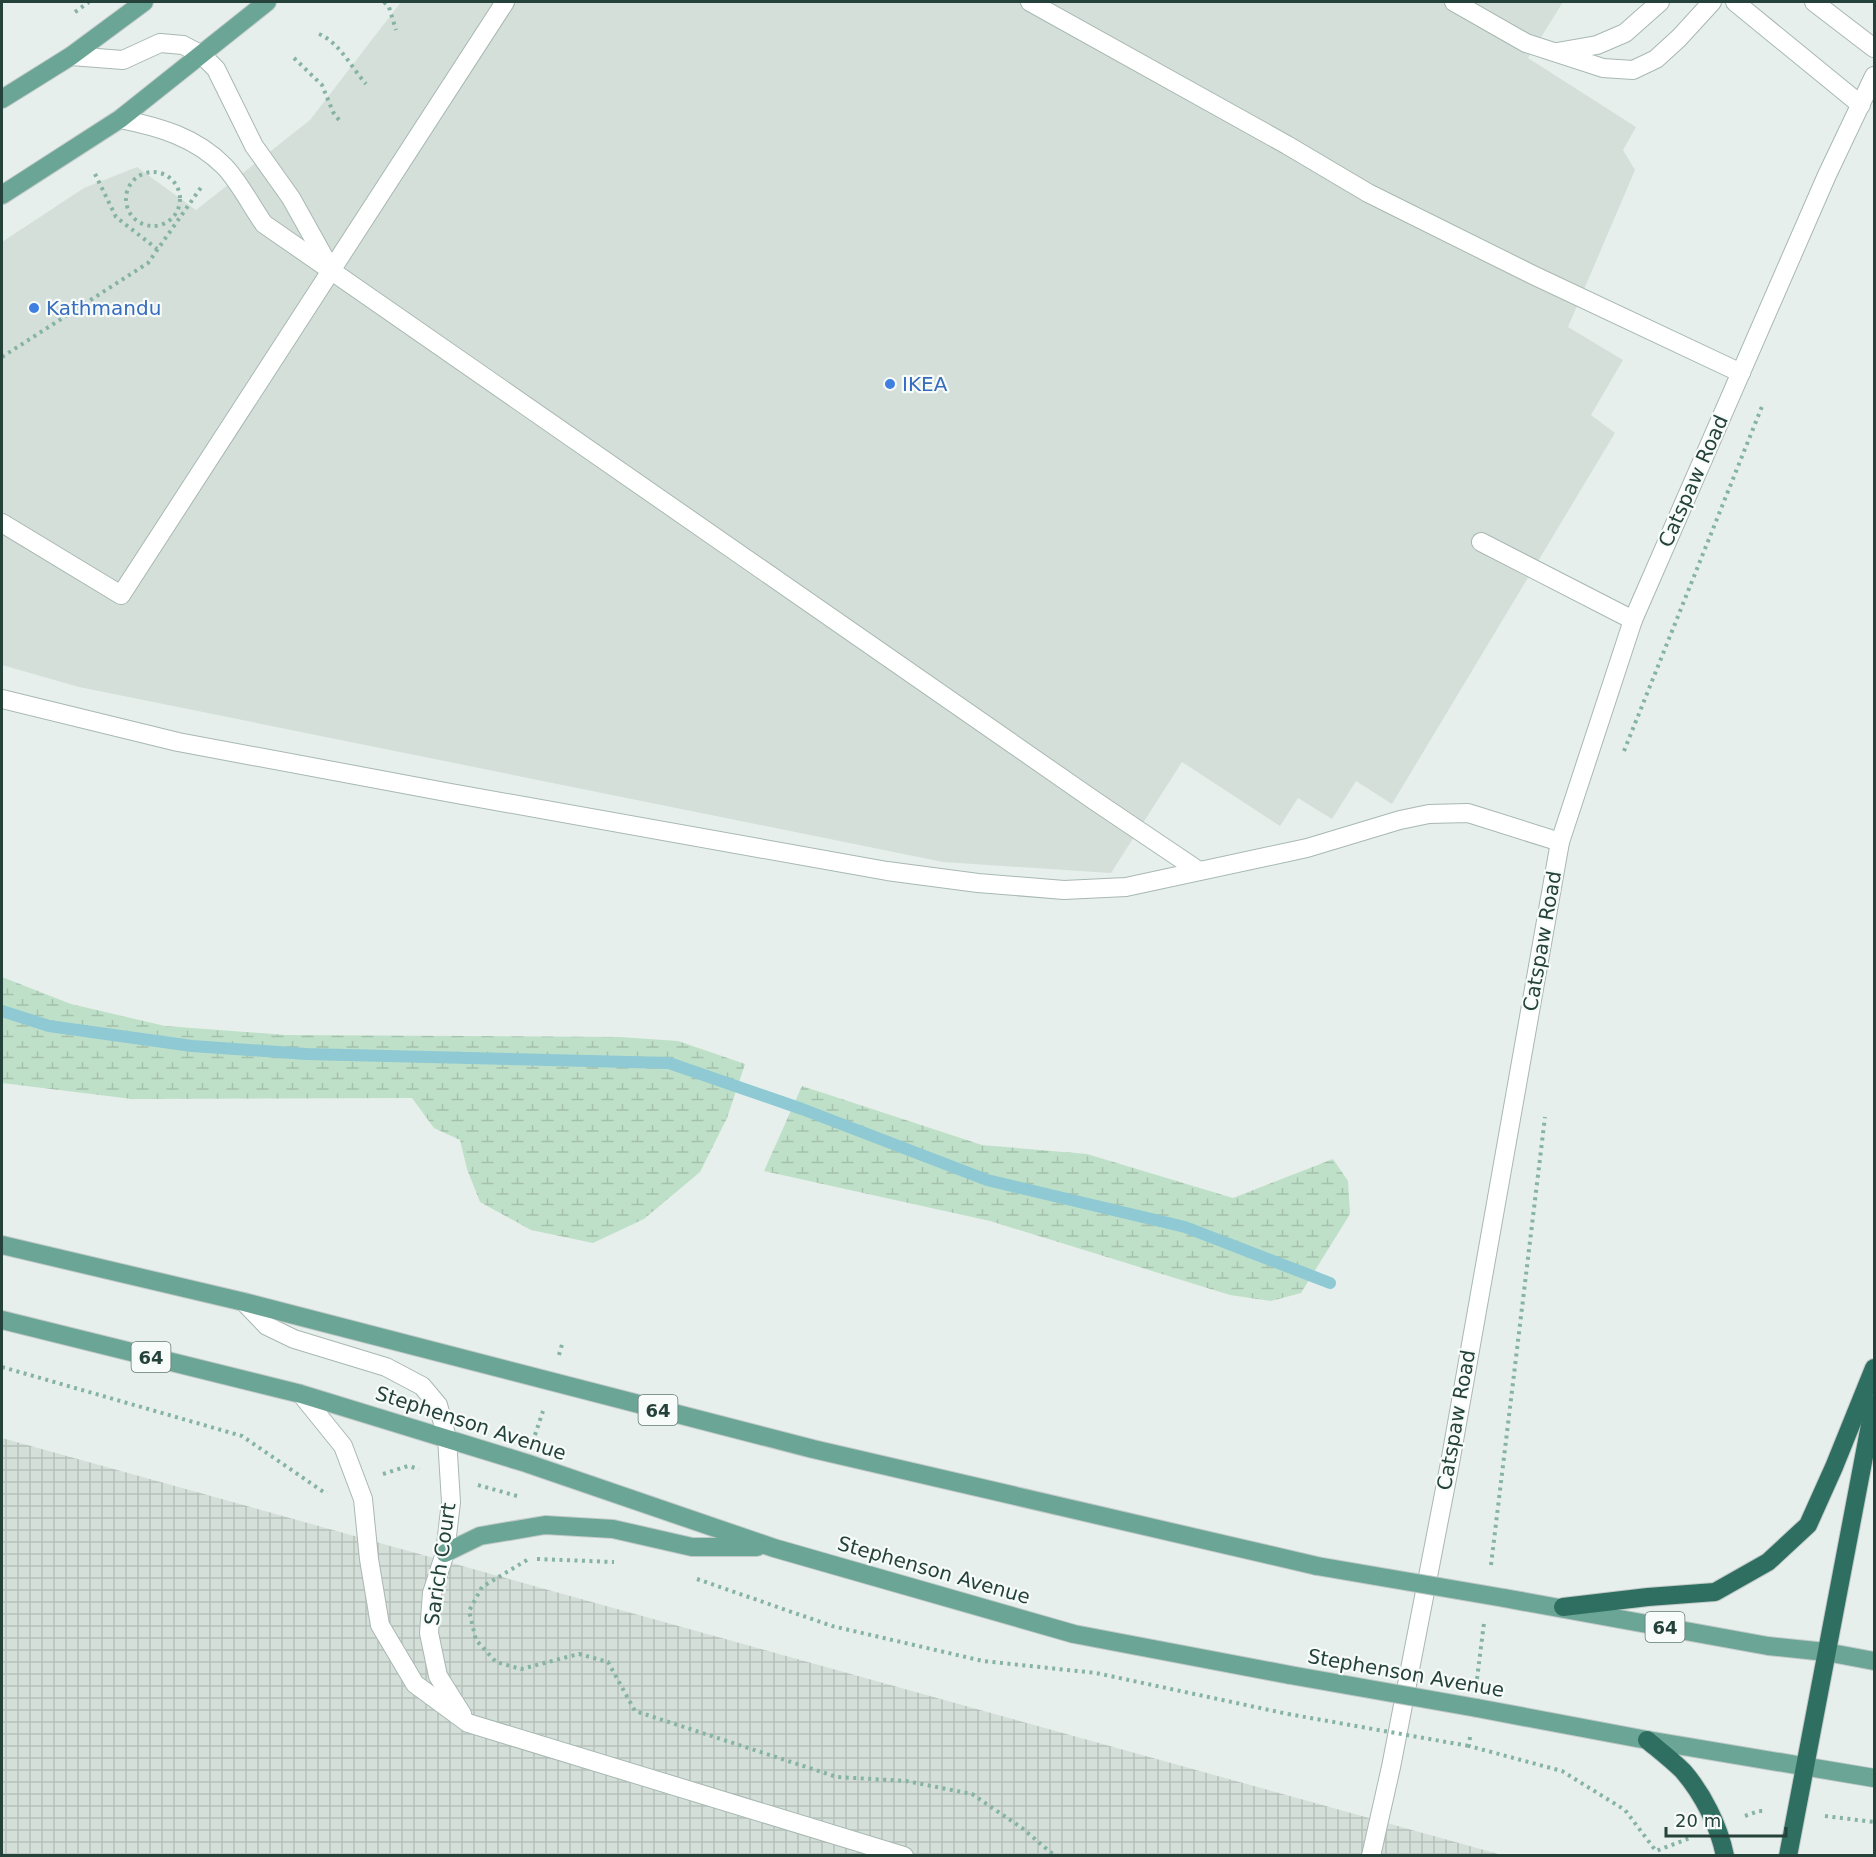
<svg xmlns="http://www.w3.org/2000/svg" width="1876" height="1857" viewBox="0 0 1876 1857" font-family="'DejaVu Sans',sans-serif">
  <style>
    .built { fill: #d4dfda }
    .industrial { fill: url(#industrial-grid) }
    .wetland { fill: url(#wetland-marsh) }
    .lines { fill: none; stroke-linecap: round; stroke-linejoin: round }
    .stream { stroke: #8ec9d4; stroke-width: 12 }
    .lane-casing { stroke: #a8b8b2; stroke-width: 20 }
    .street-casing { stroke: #a8b8b2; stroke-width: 20 }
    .primary-casing { stroke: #c2cac8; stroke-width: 20 }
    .highway-casing { stroke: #c2cac8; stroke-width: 20 }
    .path { stroke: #86b3a5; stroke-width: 4; stroke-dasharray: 3 4.5; stroke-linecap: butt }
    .lane { stroke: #fff; stroke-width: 18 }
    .street { stroke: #fff; stroke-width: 18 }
    .primary { stroke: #6aa596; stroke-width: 18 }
    .highway { stroke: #2f6f62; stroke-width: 18 }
    .primary-bridge-casing { stroke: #c2cac8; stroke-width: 20; stroke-linecap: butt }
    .path-bridge { stroke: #86b3a5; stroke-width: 4; stroke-dasharray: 3 4.5; stroke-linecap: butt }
    .primary-bridge { stroke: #6aa596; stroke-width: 18 }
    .shop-dot { fill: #3f7fe0; stroke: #f7fbf9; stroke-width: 2 }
    .labels { text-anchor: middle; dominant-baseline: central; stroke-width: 4.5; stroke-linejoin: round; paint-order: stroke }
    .shield { fill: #f7fbf9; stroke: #637a73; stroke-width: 1.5 }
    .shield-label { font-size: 18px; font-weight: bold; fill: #24423a }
    .shop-label { font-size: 20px; fill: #366cbe; stroke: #f7fbf9; text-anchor: start }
    .street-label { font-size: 20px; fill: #24423a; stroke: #f7fbf9 }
  </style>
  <defs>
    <pattern id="industrial-grid" width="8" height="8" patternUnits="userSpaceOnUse" patternTransform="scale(1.5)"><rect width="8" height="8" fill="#d4dfda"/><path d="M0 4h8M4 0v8" fill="none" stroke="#b6c1bc"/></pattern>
    <pattern id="wetland-marsh" width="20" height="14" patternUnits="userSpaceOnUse" patternTransform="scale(1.5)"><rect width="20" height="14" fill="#bfe0c8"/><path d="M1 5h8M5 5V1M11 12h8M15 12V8" fill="none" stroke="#a4c1ad"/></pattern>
  </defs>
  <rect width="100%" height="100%" fill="#e6efeb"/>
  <!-- built -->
  <polygon class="built" points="401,2 1563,2 1528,58 1636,127 1623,150 1635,170 1568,327 1623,360 1591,415 1615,433 1392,804 1356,781 1332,819 1298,798 1280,826 1182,762 1111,873 943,862 79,687 2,665 2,242 84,188 137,167 196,210 310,120"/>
  <!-- industrial -->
  <polygon class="industrial" points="2,1438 1502,1855 2,1855"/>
  <!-- wetland -->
  <g class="wetland">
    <polygon points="2,977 71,1004 165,1026 286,1035 620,1037 678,1041 745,1064 727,1118 700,1172 644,1219 593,1243 531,1230 480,1202 467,1169 460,1140 434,1128 412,1098 132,1099 2,1083"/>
    <polygon points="802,1086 982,1145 1087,1154 1233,1198 1333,1159 1348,1181 1350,1214 1301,1293 1271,1301 1230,1295 990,1221 764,1171"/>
  </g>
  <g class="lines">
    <!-- stream -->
    <polyline class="stream" points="2,1011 49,1026 192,1046 306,1054 669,1063 802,1109 987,1180 1185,1227 1330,1283"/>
    <defs>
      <g id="lane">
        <polyline points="1030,2 1287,145 1368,193 1533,275 1741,373"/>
        <polyline points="1454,2 1526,43 1603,68 1633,70 1656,59 1679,38 1712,2"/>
        <polyline points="1557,52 1597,45 1625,33 1660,2"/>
        <polyline points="71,56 123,60 160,43 183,45 202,55 216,69 254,146 291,198 329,266"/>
        <path d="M120,119C160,127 195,137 224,166C238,180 252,207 264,224L1095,801L1199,871"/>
        <polyline points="2,523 121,595 505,2"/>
        <polyline points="1481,542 1633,620"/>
        <polyline points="2,699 178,742 451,793 887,871 978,883 1064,890 1126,887 1307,848 1400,820 1429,814 1468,813 1560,842"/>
      </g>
      <g id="street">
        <polyline points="1735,2 1861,105"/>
        <polyline points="1814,2 1874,48"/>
        <polyline points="244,1302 267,1326 294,1339 386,1367 422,1386 438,1405 447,1438 451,1502 445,1553 432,1593 429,1633 438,1676 462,1714"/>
        <polyline points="301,1394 343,1446 363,1499 369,1559 380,1625 415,1684 468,1723 904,1856"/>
        <polyline points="1371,1856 1391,1767 1450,1463 1560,842 1633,620 1827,175 1874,76"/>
      </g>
      <g id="primary">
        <polyline points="2,99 71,56 144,2"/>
        <polyline points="2,195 120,119 267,2"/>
        <polyline points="2,1245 244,1302 813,1449 1317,1566"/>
        <polyline points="2,1320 301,1394 526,1463 774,1548 1074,1634 1290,1675"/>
        <polyline points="445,1553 480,1536 545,1525 613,1529 692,1547 757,1547"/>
        <polyline points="1504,1598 1768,1646 1826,1652 1874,1661"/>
        <polyline points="1477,1708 1647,1740 1874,1778"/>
      </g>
      <g id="highway">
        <polyline points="1563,1607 1648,1597 1715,1592 1768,1562 1808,1525 1834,1467 1874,1368"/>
        <path d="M1647,1740C1659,1750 1672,1760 1683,1771C1703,1794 1719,1826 1725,1856"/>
        <polyline points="1788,1856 1874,1404"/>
      </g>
    </defs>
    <!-- lane casing -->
    <use href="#lane" class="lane-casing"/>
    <!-- street casing -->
    <use href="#street" class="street-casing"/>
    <!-- primary casing -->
    <use href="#primary" class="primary-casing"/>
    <!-- highway casing -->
    <use href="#highway" class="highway-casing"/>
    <!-- path -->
    <g class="path">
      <polyline points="384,2 389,7 396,30"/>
      <polyline points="75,12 89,2"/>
      <path d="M319,34C340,43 351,67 366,84"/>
      <polyline points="294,58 322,85 333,112 339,120"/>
      <circle cx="153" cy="199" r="27"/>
      <polyline points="95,174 116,217 157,249"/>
      <polyline points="2,357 148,263 202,186"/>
      <polyline points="1624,751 1763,404"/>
      <polyline points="559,1355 563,1341"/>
      <polyline points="2,1367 242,1436 325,1493 327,1492"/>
      <polyline points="535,1435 543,1411"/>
      <polyline points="383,1474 408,1466 419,1469"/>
      <polyline points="478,1485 517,1496"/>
      <polyline points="537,1559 614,1562"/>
      <polyline points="527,1560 482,1587 469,1611 476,1640 496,1662 521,1669 579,1654 608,1662 635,1711 837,1777 906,1781 972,1794 1022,1828 1055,1856"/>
      <polyline points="1491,1565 1545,1117"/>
      <polyline points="697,1579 832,1626 983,1661 1096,1673 1288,1714"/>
      <polyline points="1477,1679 1484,1623"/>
      <polyline points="1470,1737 1469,1746 1562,1771 1625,1810 1656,1851 1690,1838"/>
      <polyline points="1745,1816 1759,1811 1766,1811"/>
      <polyline points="1825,1816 1874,1822"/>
    </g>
    <!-- lane -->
    <use href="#lane" class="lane"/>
    <!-- street -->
    <use href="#street" class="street"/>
    <!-- primary -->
    <use href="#primary" class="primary"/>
    <!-- highway -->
    <use href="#highway" class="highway"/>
    <defs>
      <g id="primary-bridge">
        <polyline points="1317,1566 1504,1598"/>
        <polyline points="1290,1675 1477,1708"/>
      </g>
    </defs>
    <!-- primary-bridge casing -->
    <use href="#primary-bridge" class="primary-bridge-casing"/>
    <!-- path-bridge -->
    <polyline class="path-bridge" points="1288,1714 1469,1746"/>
    <!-- primary-bridge -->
    <use href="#primary-bridge" class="primary-bridge"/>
  </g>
  <!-- markers -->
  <g class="shop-dot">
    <circle cx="34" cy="308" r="6"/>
    <circle cx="890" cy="384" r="6"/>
  </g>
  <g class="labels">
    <!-- shield labels -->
    <g class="shield">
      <rect x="131.5" y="1342" width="39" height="30" rx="4.5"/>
      <rect x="638.5" y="1395" width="39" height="30" rx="4.5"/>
      <rect x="1645.5" y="1612" width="39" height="30" rx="4.5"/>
    </g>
    <g class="shield-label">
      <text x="151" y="1357">64</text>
      <text x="658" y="1410">64</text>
      <text x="1665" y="1627">64</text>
    </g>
    <!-- shop labels -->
    <g class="shop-label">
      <text x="46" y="308">Kathmandu</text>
      <text x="902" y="384">IKEA</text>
    </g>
    <!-- street labels -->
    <g class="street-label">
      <text transform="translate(1693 481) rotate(-66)">Catspaw Road</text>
      <text transform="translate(1542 941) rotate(-80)">Catspaw Road</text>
      <text transform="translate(1456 1420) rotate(-80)">Catspaw Road</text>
      <text transform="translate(471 1423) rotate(18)">Stephenson Avenue</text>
      <text transform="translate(440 1564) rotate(-82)">Sarich Court</text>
      <text transform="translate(934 1570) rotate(16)">Stephenson Avenue</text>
      <text transform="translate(1406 1673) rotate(10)">Stephenson Avenue</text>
    </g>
  </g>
  <!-- border -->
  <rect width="1876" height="1857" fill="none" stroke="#24423a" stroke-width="6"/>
  <!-- scale -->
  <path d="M1666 1827v9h120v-9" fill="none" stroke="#24423a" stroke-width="3"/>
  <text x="1675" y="1827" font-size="18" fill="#24423a" stroke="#f7fbf9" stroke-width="4.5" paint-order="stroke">20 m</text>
</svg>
